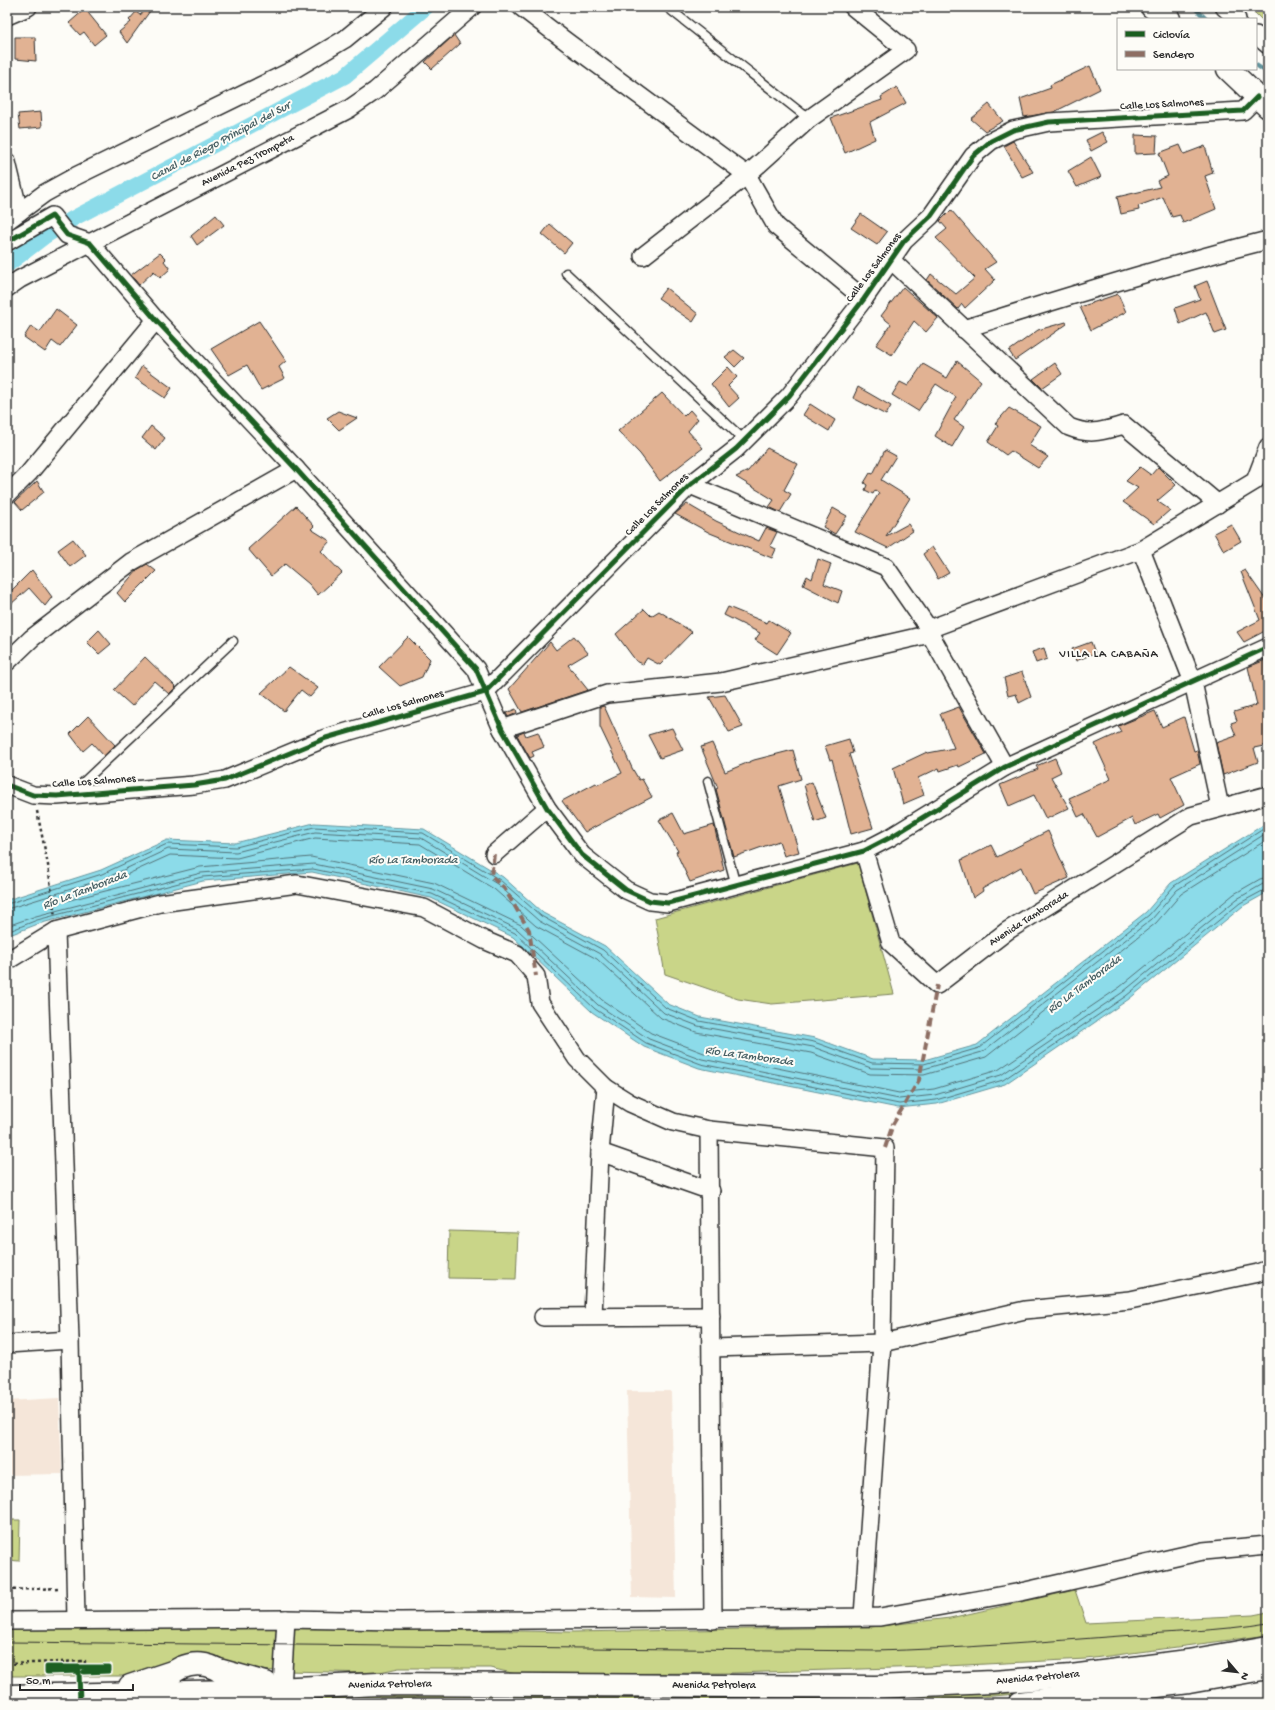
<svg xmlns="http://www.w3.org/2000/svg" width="1275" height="1710" viewBox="0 0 1275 1710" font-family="'Gochi Hand',sans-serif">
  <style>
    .built { fill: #f5e6d9 }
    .green { fill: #c9d588; stroke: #7a805a }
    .water { fill: #8cdbe9; stroke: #65959d }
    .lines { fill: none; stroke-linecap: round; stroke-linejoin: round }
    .shore { stroke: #527177; stroke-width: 1 }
    .stream { stroke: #65959d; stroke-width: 4.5 }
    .canal { stroke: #8cdbe9; stroke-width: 16 }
    .building { fill: #e1b293; stroke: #2b2b2b }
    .lane-casing { stroke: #2b2b2b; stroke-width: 11 }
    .street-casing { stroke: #2b2b2b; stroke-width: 20 }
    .secondary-casing { stroke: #2b2b2b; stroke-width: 25 }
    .highway-casing { stroke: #2b2b2b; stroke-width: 25 }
    .path { stroke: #2b2b2b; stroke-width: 2.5; stroke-dasharray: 3 3; stroke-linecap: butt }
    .lane { stroke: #fdfcf7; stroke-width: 8 }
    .street { stroke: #fdfcf7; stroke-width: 17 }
    .secondary { stroke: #fdfcf7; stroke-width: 22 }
    .highway { stroke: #fdfcf7; stroke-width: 22 }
    .tram { stroke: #2b2b2b; stroke-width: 1 }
    .path-bridge { stroke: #2b2b2b; stroke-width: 2.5; stroke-dasharray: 3 3; stroke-linecap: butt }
    .quiet { stroke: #8d6e63; stroke-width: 4; stroke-dasharray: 8 4; stroke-linecap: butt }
    .cycleway-casing { stroke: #fdfcf7; stroke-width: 8 }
    .cycleway { stroke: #1b5e20; stroke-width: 5 }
    .labels { text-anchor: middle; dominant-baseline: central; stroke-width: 4; stroke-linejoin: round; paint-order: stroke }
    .street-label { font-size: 11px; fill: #2b2b2b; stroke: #fdfcf7 }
    .water-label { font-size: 12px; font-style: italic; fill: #486064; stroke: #fdfcf7 }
    .neighbourhood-label { font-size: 12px; letter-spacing: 1px; fill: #2b2b2b; stroke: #fdfcf7 }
  </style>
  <rect width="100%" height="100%" fill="#fdfcf7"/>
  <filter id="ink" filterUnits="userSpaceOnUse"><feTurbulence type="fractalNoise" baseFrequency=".025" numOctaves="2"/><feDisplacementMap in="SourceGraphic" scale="8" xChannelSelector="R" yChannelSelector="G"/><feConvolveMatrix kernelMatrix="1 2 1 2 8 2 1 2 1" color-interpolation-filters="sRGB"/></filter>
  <g filter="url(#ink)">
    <!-- built -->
    <g class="built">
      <polygon points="627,1391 671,1391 676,1598 632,1597"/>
      <polygon points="59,1398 62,1474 7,1475 7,1401"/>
    </g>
    <!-- green -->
    <g class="green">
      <polygon points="1249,7 1268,7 1268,26"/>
      <polygon points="858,863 894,994 772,1004 738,999 665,974 655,918"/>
      <polygon points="449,1231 518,1233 516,1279 448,1278"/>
      <polygon points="7,1520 20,1520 19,1561 7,1560"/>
      <polygon points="1075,1590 1086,1623 1253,1615 1268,1612 1268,1635 1086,1659 925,1667 734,1673 516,1674 490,1668 399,1668 375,1673 242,1670 132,1676 7,1676 7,1626 249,1626 571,1632 871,1627 950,1618"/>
      <polygon points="1066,1683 1080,1689 931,1701 248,1703 347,1695"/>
    </g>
    <!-- water -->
    <polygon class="water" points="1268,822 1268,892 1243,906 1129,999 1005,1084 937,1104 898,1108 699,1068 644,1047 592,1012 513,937 431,898 312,872 203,881 38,924 7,936 7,900 101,870 167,840 235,843 314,823 424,829 503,877 543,913 605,946 668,1004 700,1017 815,1038 873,1059 924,1060 977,1045 1146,912 1171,883"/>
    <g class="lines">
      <!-- shore -->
      <g class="shore">
        <polyline points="1268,839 1181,894 1156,923 986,1057 924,1075 870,1074 811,1053 696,1032 661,1018 597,959 536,926 494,889 420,844 315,838 237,858 170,855 106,884 64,900 66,901 200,867 311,857 434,883 521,925 602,1000 651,1033 704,1053 899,1093 934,1089 998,1070 1120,987 1234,894 1260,879 1268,877"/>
        <polyline points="7,904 102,874 167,844 236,847 314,827 423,833 500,880 541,916 603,950 666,1008 699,1021 814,1042 872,1063 924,1064 979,1048 1149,915 1174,886 1268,826"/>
        <polyline points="7,909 104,879 168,849 236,852 315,832 421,838 497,884 539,921 600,954 664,1013 698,1026 813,1047 871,1068 924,1069 982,1052 1152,919 1177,890 1268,832"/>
        <polyline points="7,926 36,916 201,873 314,864 433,889 517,929 598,1005 649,1039 702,1059 899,1099 935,1095 1001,1075 1123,992 1237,899 1263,884 1268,883"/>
        <polyline points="7,932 37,920 202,877 313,869 432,894 515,933 595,1009 646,1043 701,1064 899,1104 936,1100 1003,1080 1126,996 1240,903 1268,888"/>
      </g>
      <!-- stream -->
      <g class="stream">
        <polyline points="1194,7 1206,19"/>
        <polyline points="1256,65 1268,73"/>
      </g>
      <!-- canal -->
      <polyline class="canal" points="7,265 45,236 74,218 345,76 426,7"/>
    </g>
    <!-- building -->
    <g class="building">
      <polygon points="85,9 106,35 94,45 84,32 80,35 69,23"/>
      <polygon points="147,9 150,11 127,43 119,32 131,22 129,20 136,12 140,15"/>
      <polygon points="454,35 460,44 432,69 425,62"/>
      <polygon points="15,37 35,37 36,61 15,59"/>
      <polygon points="1090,66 1100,89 1054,112 1024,117 1020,99 1051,88 1050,85"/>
      <polygon points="897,87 906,103 870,122 875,139 845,153 831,118 882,100 881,97"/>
      <polygon points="989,104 1003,121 985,131 971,119"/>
      <polygon points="41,112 42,127 20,129 18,114"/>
      <polygon points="1102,132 1108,142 1091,151 1086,140"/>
      <polygon points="1135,135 1157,136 1156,153 1135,154"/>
      <polygon points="1013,141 1033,172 1022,177 1004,146"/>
      <polygon points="1180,145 1184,154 1205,146 1213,173 1205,176 1216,209 1183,223 1180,215 1172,217 1163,197 1138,206 1139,210 1121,214 1117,197 1160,187 1157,181 1168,176 1159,153"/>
      <polygon points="1091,157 1101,177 1077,187 1068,171"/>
      <polygon points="951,210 996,262 985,269 995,280 965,308 962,304 958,309 927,280 931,274 956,294 975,278 936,238 947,229 940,221"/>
      <polygon points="861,214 887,232 877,245 851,228"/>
      <polygon points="216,215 224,225 197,245 191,236"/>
      <polygon points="550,224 572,243 564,253 542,234"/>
      <polygon points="160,253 166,259 164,261 170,269 160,278 154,271 139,285 131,275"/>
      <polygon points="1207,281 1226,330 1215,334 1206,312 1180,324 1175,308 1200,299 1195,286"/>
      <polygon points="903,287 938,318 926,332 914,321 892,355 876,345 891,324 881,316"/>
      <polygon points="666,288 698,314 693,322 658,298"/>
      <polygon points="1118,294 1126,312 1091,330 1080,307"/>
      <polygon points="56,309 77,325 60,347 52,341 45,352 24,337 31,326 40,332"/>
      <polygon points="259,321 286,361 279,367 285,378 261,390 247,365 229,375 211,349"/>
      <polygon points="1066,322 1067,324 1015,360 1009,351 1038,330"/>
      <polygon points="734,350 744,358 735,367 725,357"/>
      <polygon points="957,361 981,381 954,420 964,427 952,447 935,436 956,397 936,384 918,411 892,395 900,382 908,386 923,364 947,378"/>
      <polygon points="1055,363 1062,374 1042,388 1033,379"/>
      <polygon points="142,366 172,388 165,398 135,378"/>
      <polygon points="728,367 737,377 728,386 739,398 729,407 711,384"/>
      <polygon points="858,387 891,406 886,415 853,398"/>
      <polygon points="662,393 684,416 690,410 698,419 688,431 703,448 660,481 640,454 618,431"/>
      <polygon points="810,404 835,420 829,431 803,415"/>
      <polygon points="1009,408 1041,426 1029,445 1048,457 1038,468 1011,451 1006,455 988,442 998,426 995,424"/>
      <polygon points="338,411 357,418 339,430 327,418"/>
      <polygon points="151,426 165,438 156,450 142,438"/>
      <polygon points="767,448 798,464 784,490 791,494 780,512 769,507 774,500 736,477 748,471"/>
      <polygon points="885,450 896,456 881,480 910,498 886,536 908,524 913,531 888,548 855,532 879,493 875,490 873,494 865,490 867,485 864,483 870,473 873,474"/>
      <polygon points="1140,467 1151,475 1158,467 1176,485 1157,501 1170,510 1154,524 1123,502 1138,488 1126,481"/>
      <polygon points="37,481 44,492 22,510 15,502"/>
      <polygon points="687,504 716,521 759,541 766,528 777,532 770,546 776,549 772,558 710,533 675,514"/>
      <polygon points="296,506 314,526 311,529 330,541 321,551 342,573 318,595 309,584 285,564 271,576 248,549"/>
      <polygon points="833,508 847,516 835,534 823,527"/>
      <polygon points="1231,524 1241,541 1224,551 1214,533"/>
      <polygon points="73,539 86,555 70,567 58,550"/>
      <polygon points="932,547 949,573 938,579 923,554"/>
      <polygon points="818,559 831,564 824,584 842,591 838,603 803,585 807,576 812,579"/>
      <polygon points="147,564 156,571 125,602 117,593 137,570"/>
      <polygon points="32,570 52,597 45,606 29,588 10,605 7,601 7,595"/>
      <polygon points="1245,570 1268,603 1268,637 1265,631 1244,642 1237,632 1260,620 1241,572"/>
      <polygon points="728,607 767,623 769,620 791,633 777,654 755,640 760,633 724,615"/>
      <polygon points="644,609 651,616 659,611 692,632 660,665 647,658 643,664 636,661 616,634"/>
      <polygon points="99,630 111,644 99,654 87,642"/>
      <polygon points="574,636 588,653 568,665 588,690 522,712 509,689 550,642 556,650"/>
      <polygon points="408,637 430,659 422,677 400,686 379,667"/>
      <polygon points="1091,642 1095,653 1076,661 1072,649"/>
      <polygon points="1044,648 1047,659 1036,663 1032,652"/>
      <polygon points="145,657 176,687 169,694 154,681 132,706 114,690"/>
      <polygon points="1268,659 1268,745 1254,748 1258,762 1223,775 1216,743 1236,736 1231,723 1237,721 1234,712 1257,705 1248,667"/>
      <polygon points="289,667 318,688 310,697 301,690 284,711 261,693"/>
      <polygon points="1022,672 1031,697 1019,703 1016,694 1008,696 1004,678"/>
      <polygon points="725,695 743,727 729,732 709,697"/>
      <polygon points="604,706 632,768 639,780 642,779 652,797 585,832 562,801 596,783 597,785 622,773 600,727 600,707"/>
      <polygon points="959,707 986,754 959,767 958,765 940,771 939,768 918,778 924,795 903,804 893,768 927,752 928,753 954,748 940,714"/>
      <polygon points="516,709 517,713 508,717 506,713"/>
      <polygon points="1155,711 1162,727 1184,717 1194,751 1197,750 1200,764 1171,777 1184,805 1160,818 1158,814 1135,825 1132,818 1097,837 1084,814 1078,817 1069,798 1111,779 1095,744 1121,732 1118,726"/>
      <polygon points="88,716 115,745 104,756 92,743 83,751 70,734"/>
      <polygon points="672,728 683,750 660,758 648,735"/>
      <polygon points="524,732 526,736 538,732 544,747 532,752 534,756 530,758 517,735"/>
      <polygon points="849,739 853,753 849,754 873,828 851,834 832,759 830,760 825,746"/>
      <polygon points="712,743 725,772 754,760 793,750 801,779 779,786 799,852 784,856 779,841 734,857 716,789 718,788 701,747"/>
      <polygon points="1055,758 1061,772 1051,777 1069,808 1046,819 1034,795 1009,806 1000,785 1038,769 1036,766"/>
      <polygon points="812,782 826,818 815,822 804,785"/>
      <polygon points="673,813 684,834 714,825 724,870 690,882 676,852 678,851 659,820"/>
      <polygon points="1048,831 1069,878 1033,894 1021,867 982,889 983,891 973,898 961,860 991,845 997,857"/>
    </g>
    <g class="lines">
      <defs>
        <g id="lane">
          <polyline points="667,7 809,119"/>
          <polyline points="566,273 744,440"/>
          <polyline points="708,781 736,886"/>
          <polyline points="72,793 233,641"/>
        </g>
        <g id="street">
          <polyline points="521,7 567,42 747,175 776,226 864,299"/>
          <polyline points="1224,7 1237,19"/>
          <polyline points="7,16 28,7"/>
          <polyline points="1256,35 1268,45"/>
          <polyline points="7,162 19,212"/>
          <polyline points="7,221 45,193 76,176 293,70 345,39 384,7"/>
          <polyline points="7,242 52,216 67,235 90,243 156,320 296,469 476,669 502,729 547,808 582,855 626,890 650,901 668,903 864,851 891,837 1005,767 1268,647"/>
          <polyline points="643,256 747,175 809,119 906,50 853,7"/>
          <path d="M891,260L1069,427C1091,436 1102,431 1124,425L1218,504"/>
          <polyline points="7,288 20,279 349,109 375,91 472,7"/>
          <path d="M963,329C1064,298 1165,266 1268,240"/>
          <polyline points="690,485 886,567 929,629 930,634 1005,767"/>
          <polyline points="7,495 29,473 156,320"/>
          <polyline points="1141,550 1193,682 1220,807"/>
          <polyline points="929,629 1141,550 1255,481 1268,447"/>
          <polyline points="7,662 32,638 131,562 296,469"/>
          <polyline points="502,729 607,694 721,682 930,634"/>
          <polyline points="7,785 33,795 57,796 194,785 225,780 326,738 485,692 690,485 736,449 789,396 864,299 904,241 931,216 973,156 991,141 1013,130 1049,122 1243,111 1257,97"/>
          <polyline points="864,851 891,943 937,985 1007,931 1191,816 1268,795"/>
          <polyline points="494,854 547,808"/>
          <polyline points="56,931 70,1340 76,1619"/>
          <polyline points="7,961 56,931 160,903 297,884 424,908 484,940 517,954 536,976 540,1003 577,1059 606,1088 630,1103 673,1122 709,1130 885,1148 882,1343 863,1616"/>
          <polyline points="709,1130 713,1620"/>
          <polyline points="600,1152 711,1191"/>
          <polyline points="593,1316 600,1152 606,1088"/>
          <polyline points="543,1317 711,1316"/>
          <polyline points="7,1344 70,1340"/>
          <polyline points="712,1348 882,1343 1025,1310 1130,1300 1258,1273 1268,1269"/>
          <polyline points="7,1621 286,1619 400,1621 880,1617 1021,1592 1203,1551 1268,1545"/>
          <polyline points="282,1688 286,1619"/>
        </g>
        <g id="secondary">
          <polyline points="1152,7 1169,19"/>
          <polyline points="1228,69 1268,107"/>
          <path d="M161,1687C181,1650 234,1660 237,1703"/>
        </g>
        <g id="highway">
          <polyline points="219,1670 266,1683"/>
          <polyline points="130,1686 172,1672"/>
          <polyline points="7,1696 235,1691 378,1684 876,1687 993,1682 1071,1676 1188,1661 1268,1647"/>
          <polyline points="1020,1703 1189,1682 1268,1668"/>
        </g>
      </defs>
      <!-- lane casing -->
      <use href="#lane" class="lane-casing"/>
      <!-- street casing -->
      <use href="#street" class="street-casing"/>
      <!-- secondary casing -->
      <use href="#secondary" class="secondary-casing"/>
      <!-- highway casing -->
      <use href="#highway" class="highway-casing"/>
      <!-- path -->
      <g class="path">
        <polyline points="37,811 48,865 55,917"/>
        <polyline points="7,1590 60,1588"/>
        <polyline points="7,1664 85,1661 84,1672 109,1671 109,1667 47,1667 47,1672 79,1671"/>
      </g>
      <!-- lane -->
      <use href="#lane" class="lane"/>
      <!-- street -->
      <use href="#street" class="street"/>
      <!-- secondary -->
      <use href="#secondary" class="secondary"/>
      <!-- highway -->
      <use href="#highway" class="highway"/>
      <!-- tram -->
      <path class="tram" d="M7,1642L875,1651C957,1649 1038,1642 1120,1636C1169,1632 1220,1631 1268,1623"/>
      <!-- path-bridge -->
      <polyline class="path-bridge" points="79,1671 80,1703"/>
      <!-- quiet -->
      <g class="quiet">
        <polyline points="494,854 491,876 504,888 529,930 536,976"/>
        <polyline points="885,1148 893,1124 919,1080 937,985"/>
      </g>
      <defs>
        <g id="cycleway">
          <polyline points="7,242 52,216 67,235 90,243 156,320 296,469 476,669 502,729 547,808 582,855 626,890 650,901 668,903 864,851 891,837 1005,767 1268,647"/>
          <polyline points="7,785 33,795 57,796 194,785 225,780 326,738 485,692 690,485 736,449 789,396 864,299 904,241 931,216 973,156 991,141 1013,130 1049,122 1243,111 1257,97"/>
          <polyline points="80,1703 79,1671 47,1672 47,1667 109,1667 109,1671 84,1672"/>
        </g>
      </defs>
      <!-- cycleway casing -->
      <use href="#cycleway" class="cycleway-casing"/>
      <!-- cycleway -->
      <use href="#cycleway" class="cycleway"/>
    </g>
  </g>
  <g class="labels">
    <!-- street labels -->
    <g class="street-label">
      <text transform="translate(1162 105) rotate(-3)">Calle Los Salmones</text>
      <text transform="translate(248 161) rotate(-27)">Avenida Pez Trompeta</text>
      <text transform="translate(874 268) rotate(-53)">Calle Los Salmones</text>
      <text transform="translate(657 505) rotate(-45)">Calle Los Salmones</text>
      <text transform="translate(403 705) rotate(-16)">Calle Los Salmones</text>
      <text transform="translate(94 782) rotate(-4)">Calle Los Salmones</text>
      <text transform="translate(1029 919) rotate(-33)">Avenida Tamborada</text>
      <text transform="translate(1038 1678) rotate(-5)">Avenida Petrolera</text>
      <text transform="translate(390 1685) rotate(-1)">Avenida Petrolera</text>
      <text x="714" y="1686">Avenida Petrolera</text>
    </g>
    <!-- water labels -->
    <g class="water-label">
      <text transform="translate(221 142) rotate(-28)">Canal de Riego Principal del Sur</text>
      <text x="413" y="861">Río La Tamborada</text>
      <text transform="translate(85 891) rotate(-21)">Río La Tamborada</text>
      <text transform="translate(1085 985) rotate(-37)">Río La Tamborada</text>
      <text transform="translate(749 1057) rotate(8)">Río La Tamborada</text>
    </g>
    <!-- neighbourhood labels -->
    <g class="neighbourhood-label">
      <text x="1109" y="655">VILLA LA CABAÑA</text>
    </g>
  </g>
  <!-- margin -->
  <rect width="1275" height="1710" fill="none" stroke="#fdfcf7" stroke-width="24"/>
  <rect x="12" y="12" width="1251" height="1686" fill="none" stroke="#2b2b2b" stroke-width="1.5" filter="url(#ink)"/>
  <!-- legend -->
  <rect x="1117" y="18" width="140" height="52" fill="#fdfcf7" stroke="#a9a8a5"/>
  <rect x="1125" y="31" width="20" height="6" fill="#1b5e20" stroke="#a9a8a5"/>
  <text x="1153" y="38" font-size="12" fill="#2b2b2b">Ciclovía</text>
  <rect x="1125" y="51" width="20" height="6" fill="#8d6e63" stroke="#a9a8a5"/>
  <text x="1153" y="58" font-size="12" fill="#2b2b2b">Sendero</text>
  <!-- north arrow -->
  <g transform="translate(1237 1672) rotate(118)" stroke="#fdfcf7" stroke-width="3" paint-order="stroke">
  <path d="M0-3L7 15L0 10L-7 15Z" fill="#2b2b2b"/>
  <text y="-6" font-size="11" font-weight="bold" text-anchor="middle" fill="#2b2b2b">N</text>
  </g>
  <!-- scale -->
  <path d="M20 1684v6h113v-6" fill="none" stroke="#2b2b2b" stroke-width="2"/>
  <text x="26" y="1684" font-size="12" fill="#2b2b2b" stroke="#fdfcf7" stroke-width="3" paint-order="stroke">50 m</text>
</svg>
